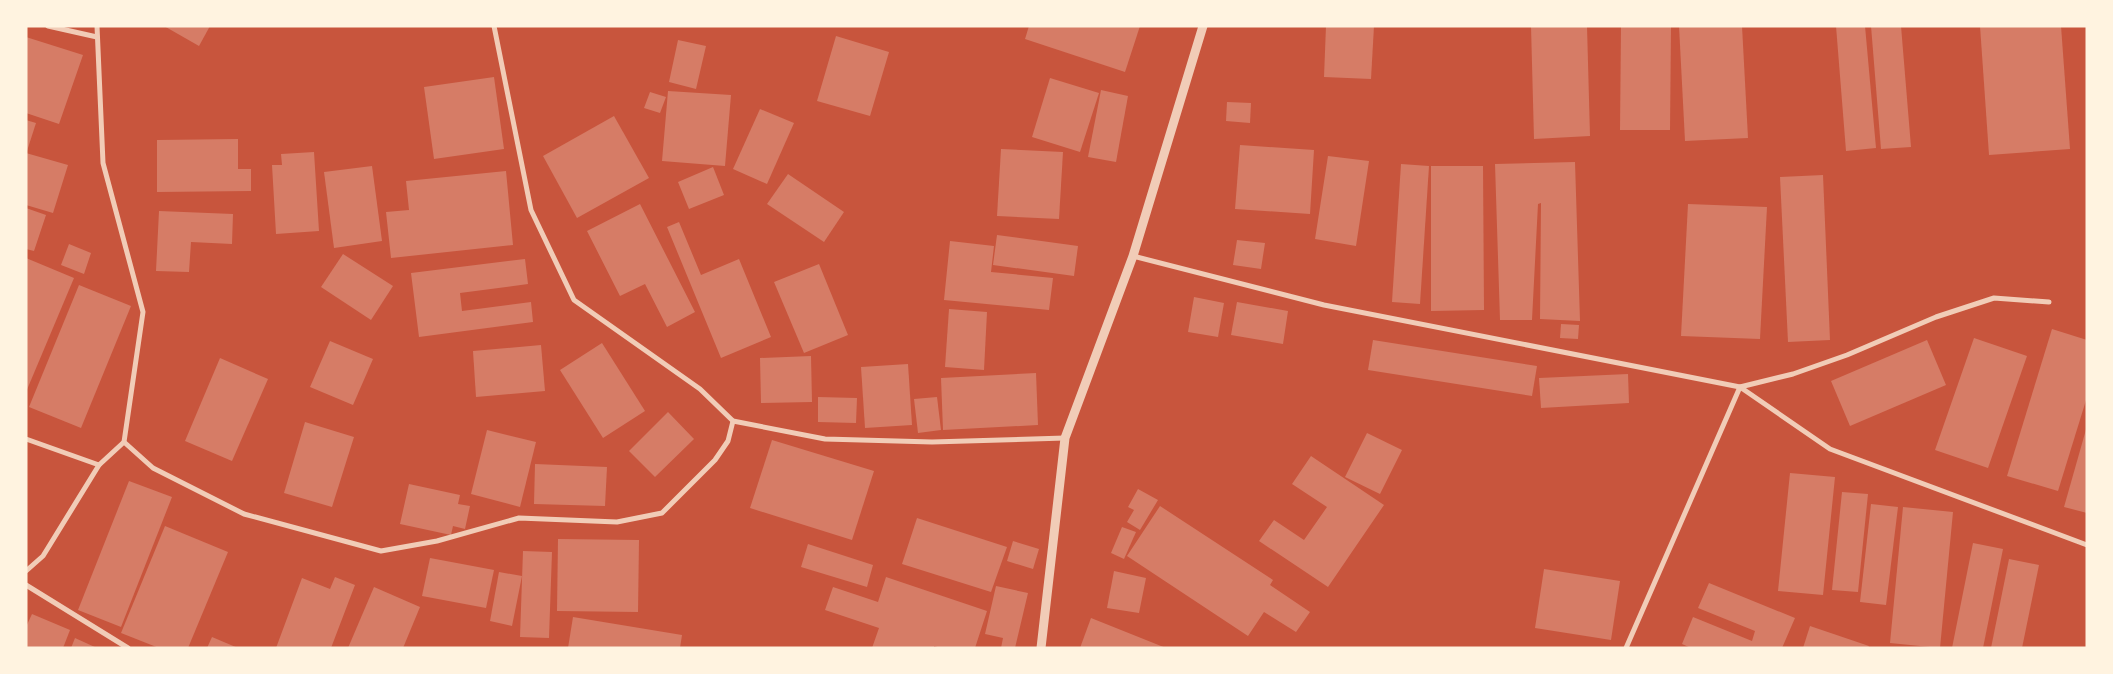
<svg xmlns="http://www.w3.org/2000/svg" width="2113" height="674" viewBox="0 0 2113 674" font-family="Raleway,sans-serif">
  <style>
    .building { fill: #d67c66 }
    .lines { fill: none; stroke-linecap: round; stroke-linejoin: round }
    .minor { stroke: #f1ccb7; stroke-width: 5 }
    .tertiary { stroke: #f1ccb7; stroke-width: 9 }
  </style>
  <rect width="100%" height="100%" fill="#c8553d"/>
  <!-- building -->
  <g class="building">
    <polygon points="164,26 210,26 199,46"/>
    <polygon points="1029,26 1140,26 1125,72 1025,39"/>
    <polygon points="1326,26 1374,26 1371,79 1324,77"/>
    <polygon points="1531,26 1587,26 1590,136 1534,139"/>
    <polygon points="1621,26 1671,26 1670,130 1620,130"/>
    <polygon points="1679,26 1742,26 1748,138 1685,141"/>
    <polygon points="1836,26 1865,26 1876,148 1846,151"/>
    <polygon points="1871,26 1901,26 1911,147 1881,149"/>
    <polygon points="1980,26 2061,26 2070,149 1989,155"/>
    <polygon points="836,36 889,52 870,116 817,101"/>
    <polygon points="26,37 83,55 59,124 26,113"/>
    <polygon points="678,40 706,46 696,89 669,82"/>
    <polygon points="494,77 504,149 434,159 424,87"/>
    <polygon points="1050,78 1099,93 1080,152 1032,137"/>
    <polygon points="1101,90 1128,96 1116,162 1088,157"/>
    <polygon points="668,91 731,95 725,166 662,161"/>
    <polygon points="650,92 666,97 660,113 644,108"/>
    <polygon points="1227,102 1251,103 1250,123 1226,121"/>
    <polygon points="760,109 794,123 767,184 733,169"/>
    <polygon points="614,116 649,178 577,218 543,156"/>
    <polygon points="26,120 36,123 27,151 26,151"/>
    <polygon points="238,139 238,169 251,169 251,191 157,192 157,140"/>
    <polygon points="1240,145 1314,150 1310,214 1235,209"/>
    <polygon points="1001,149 1063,152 1059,219 997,216"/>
    <polygon points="314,152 319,231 276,234 272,165 282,165 281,154"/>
    <polygon points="26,153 68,165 53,213 26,205"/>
    <polygon points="1328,156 1369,161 1356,246 1315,239"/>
    <polygon points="1575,162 1580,321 1540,319 1541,203 1538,204 1532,320 1500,320 1495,164"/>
    <polygon points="1401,164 1429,166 1420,304 1392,302"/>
    <polygon points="372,166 382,241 334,248 324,172"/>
    <polygon points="1431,166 1483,166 1484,310 1431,311"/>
    <polygon points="713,167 724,195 689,209 678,182"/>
    <polygon points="506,171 513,245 391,258 386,212 409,210 406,181"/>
    <polygon points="788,174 844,212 824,242 767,204"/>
    <polygon points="1823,175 1830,340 1788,342 1780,177"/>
    <polygon points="640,204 695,312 667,327 645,284 620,296 587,231"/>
    <polygon points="1688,204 1767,207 1760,339 1681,336"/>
    <polygon points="26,208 46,215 34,251 26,249"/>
    <polygon points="159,211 233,214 232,244 191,242 189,272 156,271"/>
    <polygon points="679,222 701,275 739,259 771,337 721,358 667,227"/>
    <polygon points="997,235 1078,246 1074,276 993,265"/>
    <polygon points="1237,240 1265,243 1261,269 1233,265"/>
    <polygon points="950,241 994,246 991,272 1053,278 1049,310 944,300"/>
    <polygon points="69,244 91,253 84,274 61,265"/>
    <polygon points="343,254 393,286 371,320 321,287"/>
    <polygon points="26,258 74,278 26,392"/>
    <polygon points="525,259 528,284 460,293 462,311 531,302 533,322 419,337 411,273"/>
    <polygon points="819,264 848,335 804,353 774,282"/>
    <polygon points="79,285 131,306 81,428 29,407"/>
    <polygon points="1194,297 1224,303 1218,337 1188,332"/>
    <polygon points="1237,302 1288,311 1283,344 1231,335"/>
    <polygon points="949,309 987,312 984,370 945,367"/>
    <polygon points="1561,324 1579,325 1578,339 1560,338"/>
    <polygon points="2052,329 2087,340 2087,397 2058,491 2007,476"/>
    <polygon points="1974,338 2027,356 1988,468 1935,450"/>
    <polygon points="1373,340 1537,366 1532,396 1368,370"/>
    <polygon points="1927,340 1946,385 1850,426 1831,381"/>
    <polygon points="330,341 373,359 353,405 310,387"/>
    <polygon points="602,343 645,411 603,438 560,370"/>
    <polygon points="541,345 545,391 476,397 473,351"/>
    <polygon points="811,356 812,402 761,403 760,358"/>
    <polygon points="220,358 268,379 232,461 185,441"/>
    <polygon points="908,364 912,425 865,428 861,367"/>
    <polygon points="1036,373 1038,425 943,430 941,378"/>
    <polygon points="1628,374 1629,403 1541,408 1539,378"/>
    <polygon points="818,397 857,398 856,423 818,422"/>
    <polygon points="937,397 941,430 918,433 914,399"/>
    <polygon points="668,412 694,439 655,477 629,451"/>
    <polygon points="305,422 354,437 332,507 284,493"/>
    <polygon points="2087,426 2087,513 2064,507"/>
    <polygon points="487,430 536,442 520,507 471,494"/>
    <polygon points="1367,433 1402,450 1380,494 1345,477"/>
    <polygon points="772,440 874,471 852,540 750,508"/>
    <polygon points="1311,456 1384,505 1328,587 1259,541 1274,520 1304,540 1327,507 1292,484"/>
    <polygon points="535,464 607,467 605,506 534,504"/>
    <polygon points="1790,473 1835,477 1823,595 1778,591"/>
    <polygon points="129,481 172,497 121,627 78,610"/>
    <polygon points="409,484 460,495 458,504 470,506 465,529 453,526 451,535 400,524"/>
    <polygon points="1138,489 1158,500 1140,530 1127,522 1134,510 1128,507"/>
    <polygon points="1842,492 1868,494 1858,592 1832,590"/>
    <polygon points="1871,504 1898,507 1886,605 1860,602"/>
    <polygon points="1160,506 1273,580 1270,585 1310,612 1296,632 1264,612 1248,636 1127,556"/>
    <polygon points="1903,507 1953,512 1940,648 1890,643"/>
    <polygon points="917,518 1007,547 991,592 902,564"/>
    <polygon points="165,526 228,552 188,648 159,648 121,633"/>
    <polygon points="1122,527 1136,532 1124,559 1111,553"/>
    <polygon points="558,539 639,540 638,612 557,611"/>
    <polygon points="1013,541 1039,549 1033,569 1007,561"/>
    <polygon points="1973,543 2003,549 1983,648 1952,648"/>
    <polygon points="808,544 873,565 867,587 801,567"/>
    <polygon points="523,551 552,552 549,638 520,637"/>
    <polygon points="430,558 494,570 486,608 422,596"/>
    <polygon points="2009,559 2039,565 2022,648 1991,648"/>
    <polygon points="1544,569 1620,581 1611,640 1535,628"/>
    <polygon points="1114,571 1146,578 1139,613 1107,608"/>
    <polygon points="499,572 522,576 512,626 490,621"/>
    <polygon points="335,577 355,585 331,648 276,648 302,578 330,589"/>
    <polygon points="886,577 987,611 975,648 941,648 934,646 934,648 872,648 879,628 825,610 833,587 878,602"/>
    <polygon points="1709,583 1795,618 1782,648 1691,648 1682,644 1693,617 1752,641 1755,631 1698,608"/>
    <polygon points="996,586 1028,593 1015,648 1001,648 1003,638 985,634"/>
    <polygon points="374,587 420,607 403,648 348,648"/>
    <polygon points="32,614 70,630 63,648 26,648 26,627"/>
    <polygon points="573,617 682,635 680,648 568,648"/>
    <polygon points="1091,618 1166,648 1080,648"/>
    <polygon points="1810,626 1869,646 1868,648 1803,648"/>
    <polygon points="212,637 238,648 207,648"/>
    <polygon points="75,638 97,648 71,648"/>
  </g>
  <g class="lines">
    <!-- minor -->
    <g class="minor">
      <polyline points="48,26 97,37"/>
      <polyline points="97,26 103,163 143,312 124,442 153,468 244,514 381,551 437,541 519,518 617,522 662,513 715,460 728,441 733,421"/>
      <polyline points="494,26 531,210 574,300 700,389 733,421 825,439 932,442 1065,438"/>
      <polyline points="1133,256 1324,305 1740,387 1830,449 2087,545"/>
      <polyline points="26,439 99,465 124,442"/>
      <polyline points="26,571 43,556 99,465"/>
      <polyline points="26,585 128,648"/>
      <polyline points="1626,648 1740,387 1793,374 1847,355 1936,317 1994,298 2049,302"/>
    </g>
    <!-- tertiary -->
    <polyline class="tertiary" points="1041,648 1065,438 1133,256 1203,26"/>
  </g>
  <!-- border -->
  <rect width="2113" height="674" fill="none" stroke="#fff3e0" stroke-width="55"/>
</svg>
